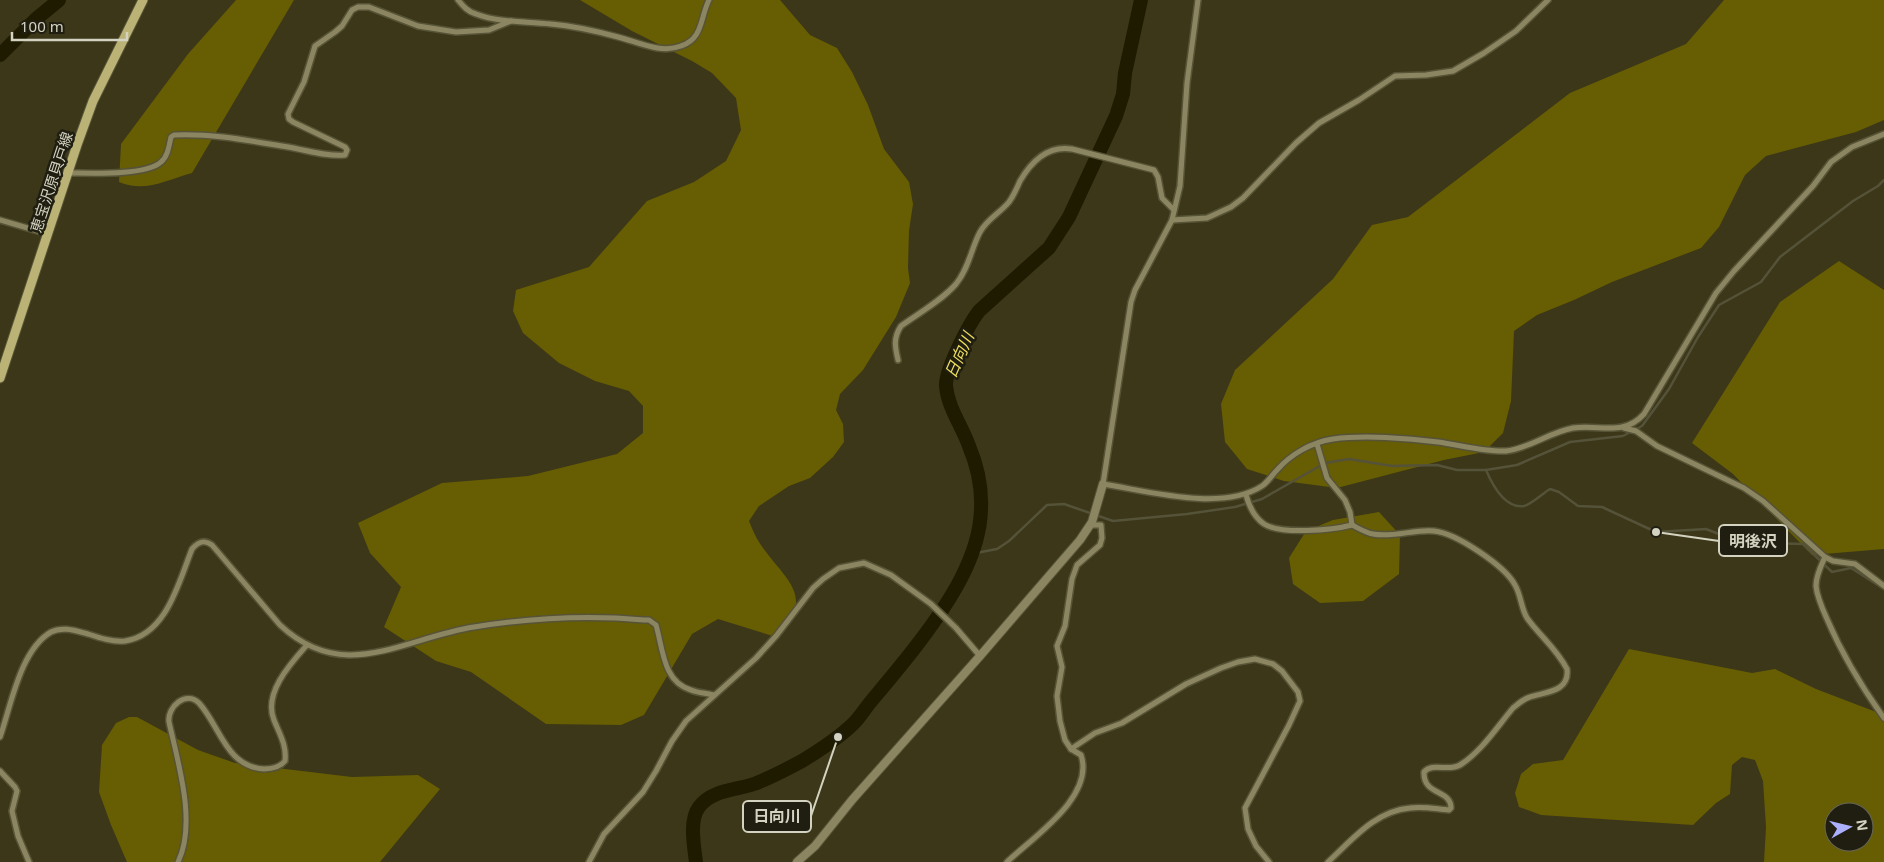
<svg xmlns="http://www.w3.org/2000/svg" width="1884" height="862" viewBox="0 0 1884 862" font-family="'Noto Sans','Noto Sans JP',sans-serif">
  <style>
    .green { fill: #675d03; fill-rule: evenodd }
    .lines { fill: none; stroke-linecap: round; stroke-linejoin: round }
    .stream { stroke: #55523a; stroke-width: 2.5 }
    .river { stroke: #1f1b00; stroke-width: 14 }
    .minor-casing { stroke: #575336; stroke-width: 8 }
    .tertiary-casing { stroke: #575336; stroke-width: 10 }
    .secondary-casing { stroke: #575336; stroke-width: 11 }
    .minor { stroke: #8b8661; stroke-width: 5 }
    .tertiary { stroke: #8b8661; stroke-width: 8 }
    .secondary { stroke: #bbb376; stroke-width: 9 }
    .labels { text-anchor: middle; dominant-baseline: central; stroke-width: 5; stroke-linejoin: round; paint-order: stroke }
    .street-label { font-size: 15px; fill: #d4d3c1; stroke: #1f1e11 }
    .water-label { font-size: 16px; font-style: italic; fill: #efde5c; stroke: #1f1e11 }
    .leader { fill: none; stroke: #d4d3c1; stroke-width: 2 }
    .callout-dot { fill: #d4d3c1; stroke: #1f1e11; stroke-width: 2 }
    .callout { fill: #1f1e11; stroke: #d4d3c1; stroke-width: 2 }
    .callout-label { font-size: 16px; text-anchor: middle; font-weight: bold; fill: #d4d3c1 }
  </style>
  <rect width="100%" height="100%" fill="#3b3718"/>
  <!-- green -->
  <g class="green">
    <path d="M236,0H294L192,173C166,180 145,193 119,182L121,144L188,54Z"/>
    <path d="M580,0H780L810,35L837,48L852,72L868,105L884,149L909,182L913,204L909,231L908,268L910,283L896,317L863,370L840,394L836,410L843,424L844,442L833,457L810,478L789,486L759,506L749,521C752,528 755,536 759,542C783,579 817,593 779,638L718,619L692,634L644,715L621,725L546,724L471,672L436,661L384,627L401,587L370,553L358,523L442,483L528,476L617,454L643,433V406L629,391L595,381L559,363L523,333L513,311L516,290L589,267L647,201L694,182L726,161L741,130L736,98L712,73L692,61L632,31Z"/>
    <polygon points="1724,0 1884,0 1884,120 1856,132 1766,156 1745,175 1719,227 1701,248 1612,282 1574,300 1537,315 1514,331 1511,401 1503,433 1484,452 1444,460 1337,488 1284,481 1247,469 1225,442 1221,404 1235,370 1333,279 1372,225 1408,217 1570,93 1686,44"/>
    <polygon points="1839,261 1884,290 1884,549 1812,555 1733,474 1692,443 1780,302"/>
    <polygon points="1379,512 1400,535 1399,574 1363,601 1320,603 1293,584 1289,558 1306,531 1333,520"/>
    <path d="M1629,649L1752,673L1775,669L1816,689L1884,715V862H1764L1766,827L1763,781L1755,760L1742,757L1732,765L1730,794L1716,803L1693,825L1541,815L1519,807L1515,793L1521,774L1533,764L1563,760ZM1834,812H1864V842H1834Z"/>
    <polygon points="129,717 137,717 198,750 235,763 352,777 418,775 440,789 380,862 127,862 111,825 99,792 102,745 116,723"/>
  </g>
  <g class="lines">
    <!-- stream -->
    <g class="stream">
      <path d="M1486,470C1492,484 1504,509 1524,506C1532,504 1543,493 1550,489L1559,492L1578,506L1602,507L1656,532L1706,529L1729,538L1767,543L1803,544L1832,572L1851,568L1884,589"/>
      <polyline points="971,554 997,549 1009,541 1047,505 1064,504 1113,521 1187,514 1235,507 1262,499 1325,463 1349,459 1392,466 1437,465 1457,470 1486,470 1517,465 1570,442 1623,436 1642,426 1669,389 1698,337 1719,305 1761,282 1780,257 1853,201 1878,186 1884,180"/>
    </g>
    <!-- river -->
    <g class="river">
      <polyline points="0,55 36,19 59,0"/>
      <path d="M696,862C694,846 689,820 699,807C711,790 737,790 754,784C770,778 787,769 802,761C820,750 839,738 854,723C861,716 866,707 873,699C889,680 905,661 920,641C948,604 980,557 981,509C982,488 977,465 969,446C962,426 948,408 946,386C945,370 969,324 979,311L1049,248L1069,217L1116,116L1123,94L1125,73L1141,0"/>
    </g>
    <defs>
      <g id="minor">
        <path d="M458,0C463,6 468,12 476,14C499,23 526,21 551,24C574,26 596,31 618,37C638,42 661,54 681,46C703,39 700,18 709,0"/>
        <path d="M1198,0L1187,83L1180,186L1172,220L1135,290L1131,302L1103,484C1148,491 1222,512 1262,486C1268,482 1272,475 1277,470C1291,454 1312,442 1333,439C1363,435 1408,438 1438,442C1460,445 1484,452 1506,451C1528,449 1550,432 1573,428C1600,424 1623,437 1644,414L1716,293L1734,271L1813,186L1831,162L1852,147L1884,134"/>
        <path d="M68,173C89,173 146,176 161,162C168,156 169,146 171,137L174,135C211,133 251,141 288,147C306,150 327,157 345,155L347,150L345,147L293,122L289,119L288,114L304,82L315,46L335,32L342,26L352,10L358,7H369L418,26L456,32L489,30L511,21"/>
        <polyline points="0,220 48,234"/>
        <polyline points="1172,220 1207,218 1231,207 1243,198 1296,143 1319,123 1359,100 1395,76 1426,75 1453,71 1484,53 1516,31 1548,0"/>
        <path d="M898,360C895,347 893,338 901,326C919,313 941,301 956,284C969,268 971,249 980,232C987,219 1000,213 1009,202C1014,195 1017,188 1020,181C1031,162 1048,145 1072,149L1154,170L1158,177L1162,198L1174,210"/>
        <polyline points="1624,428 1636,431 1657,446 1744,488 1763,501 1825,557 1833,561 1855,564 1884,586"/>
        <polyline points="1317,444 1327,478 1345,500 1350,512 1352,525"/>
        <path d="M1246,495C1249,506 1254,517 1264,524C1281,535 1333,530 1352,525C1358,528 1366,533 1373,534C1393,538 1414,529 1434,531C1456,533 1505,566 1515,585C1521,595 1521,608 1527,618C1540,636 1556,648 1567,669C1570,692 1545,692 1530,697C1523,699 1518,704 1513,708C1497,727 1481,752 1460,765C1448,772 1433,762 1424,772C1423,796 1451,789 1451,808L1449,810C1436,809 1423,806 1410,808C1375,811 1352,840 1328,862"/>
        <path d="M1825,557C1821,566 1816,575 1816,586C1817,597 1822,608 1827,619C1842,654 1861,686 1884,718"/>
        <path d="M0,737C11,706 20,650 51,632C63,626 76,631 88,634C100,638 112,642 125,641C167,635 179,581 192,549C198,542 204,539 212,545L280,625C344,685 403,638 474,627C530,618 588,615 644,620H649L656,625C663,649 663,682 691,690C698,693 706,693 714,695"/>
        <polyline points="1071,749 1095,733 1122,723 1186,684 1221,668 1238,662 1255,659 1273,664 1282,671 1298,692 1300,701 1289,725 1245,808 1248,829 1256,846 1269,862"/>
        <polyline points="0,771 15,787 17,791 12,811 18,836 29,862"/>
        <path d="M178,862C197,823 178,763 169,722C167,707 186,690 199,703C220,726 226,767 264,769C273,769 280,767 285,761C287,745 279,733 274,720C263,693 291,663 307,645"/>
        <polyline points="589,862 604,834 643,792 656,771 672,741 686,721 756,658 776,636 813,588 823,579 839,568 864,563 891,575 931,604 956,628 980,656"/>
        <path d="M1007,862C1033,837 1095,797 1081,755L1071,749L1065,740L1060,721L1057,696L1062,667L1057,646L1065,626L1072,579L1077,565L1100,545L1102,538L1101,525H1090"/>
      </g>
      <polyline id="tertiary" points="797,862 815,846 852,800 980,656 1080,540 1092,522 1103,484"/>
      <polyline id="secondary" points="0,378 77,145 93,101 143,0"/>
    </defs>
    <!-- minor casing -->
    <use href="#minor" class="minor-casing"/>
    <!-- tertiary casing -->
    <use href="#tertiary" class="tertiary-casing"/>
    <!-- secondary casing -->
    <use href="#secondary" class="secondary-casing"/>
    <!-- minor -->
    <use href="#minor" class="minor"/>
    <!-- tertiary -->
    <use href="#tertiary" class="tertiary"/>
    <!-- secondary -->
    <use href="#secondary" class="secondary"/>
  </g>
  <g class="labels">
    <!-- street labels -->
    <g class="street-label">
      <text transform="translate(51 182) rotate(-72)">恵宝沢原貝戸線</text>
    </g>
    <!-- water labels -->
    <g class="water-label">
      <text transform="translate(959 355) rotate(-66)">日向川</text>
    </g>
  </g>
  <!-- callouts -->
  <path class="leader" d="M1656 532L1719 541M838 737L811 816"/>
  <g class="callout-dot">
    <circle cx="1656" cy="532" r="5"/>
    <circle cx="838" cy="737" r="5"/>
  </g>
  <g class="callout">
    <rect x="1719" y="525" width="68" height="31" rx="5"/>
    <rect x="743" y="801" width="68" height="31" rx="5"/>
  </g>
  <g class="callout-label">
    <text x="1753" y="547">明後沢</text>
    <text x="777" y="822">日向川</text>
  </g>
  <!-- north arrow -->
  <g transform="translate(1849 827) rotate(82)"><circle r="24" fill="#1f1e11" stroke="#676657"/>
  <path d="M0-4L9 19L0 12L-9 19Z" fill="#acaffb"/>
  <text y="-8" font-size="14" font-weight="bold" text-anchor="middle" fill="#d4d3c1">N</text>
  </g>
  <!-- scale -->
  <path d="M12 32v8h115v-8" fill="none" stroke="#d4d3c1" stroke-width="2.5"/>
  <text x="20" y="32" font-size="15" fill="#d4d3c1" stroke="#1f1e11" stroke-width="4" paint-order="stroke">100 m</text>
</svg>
